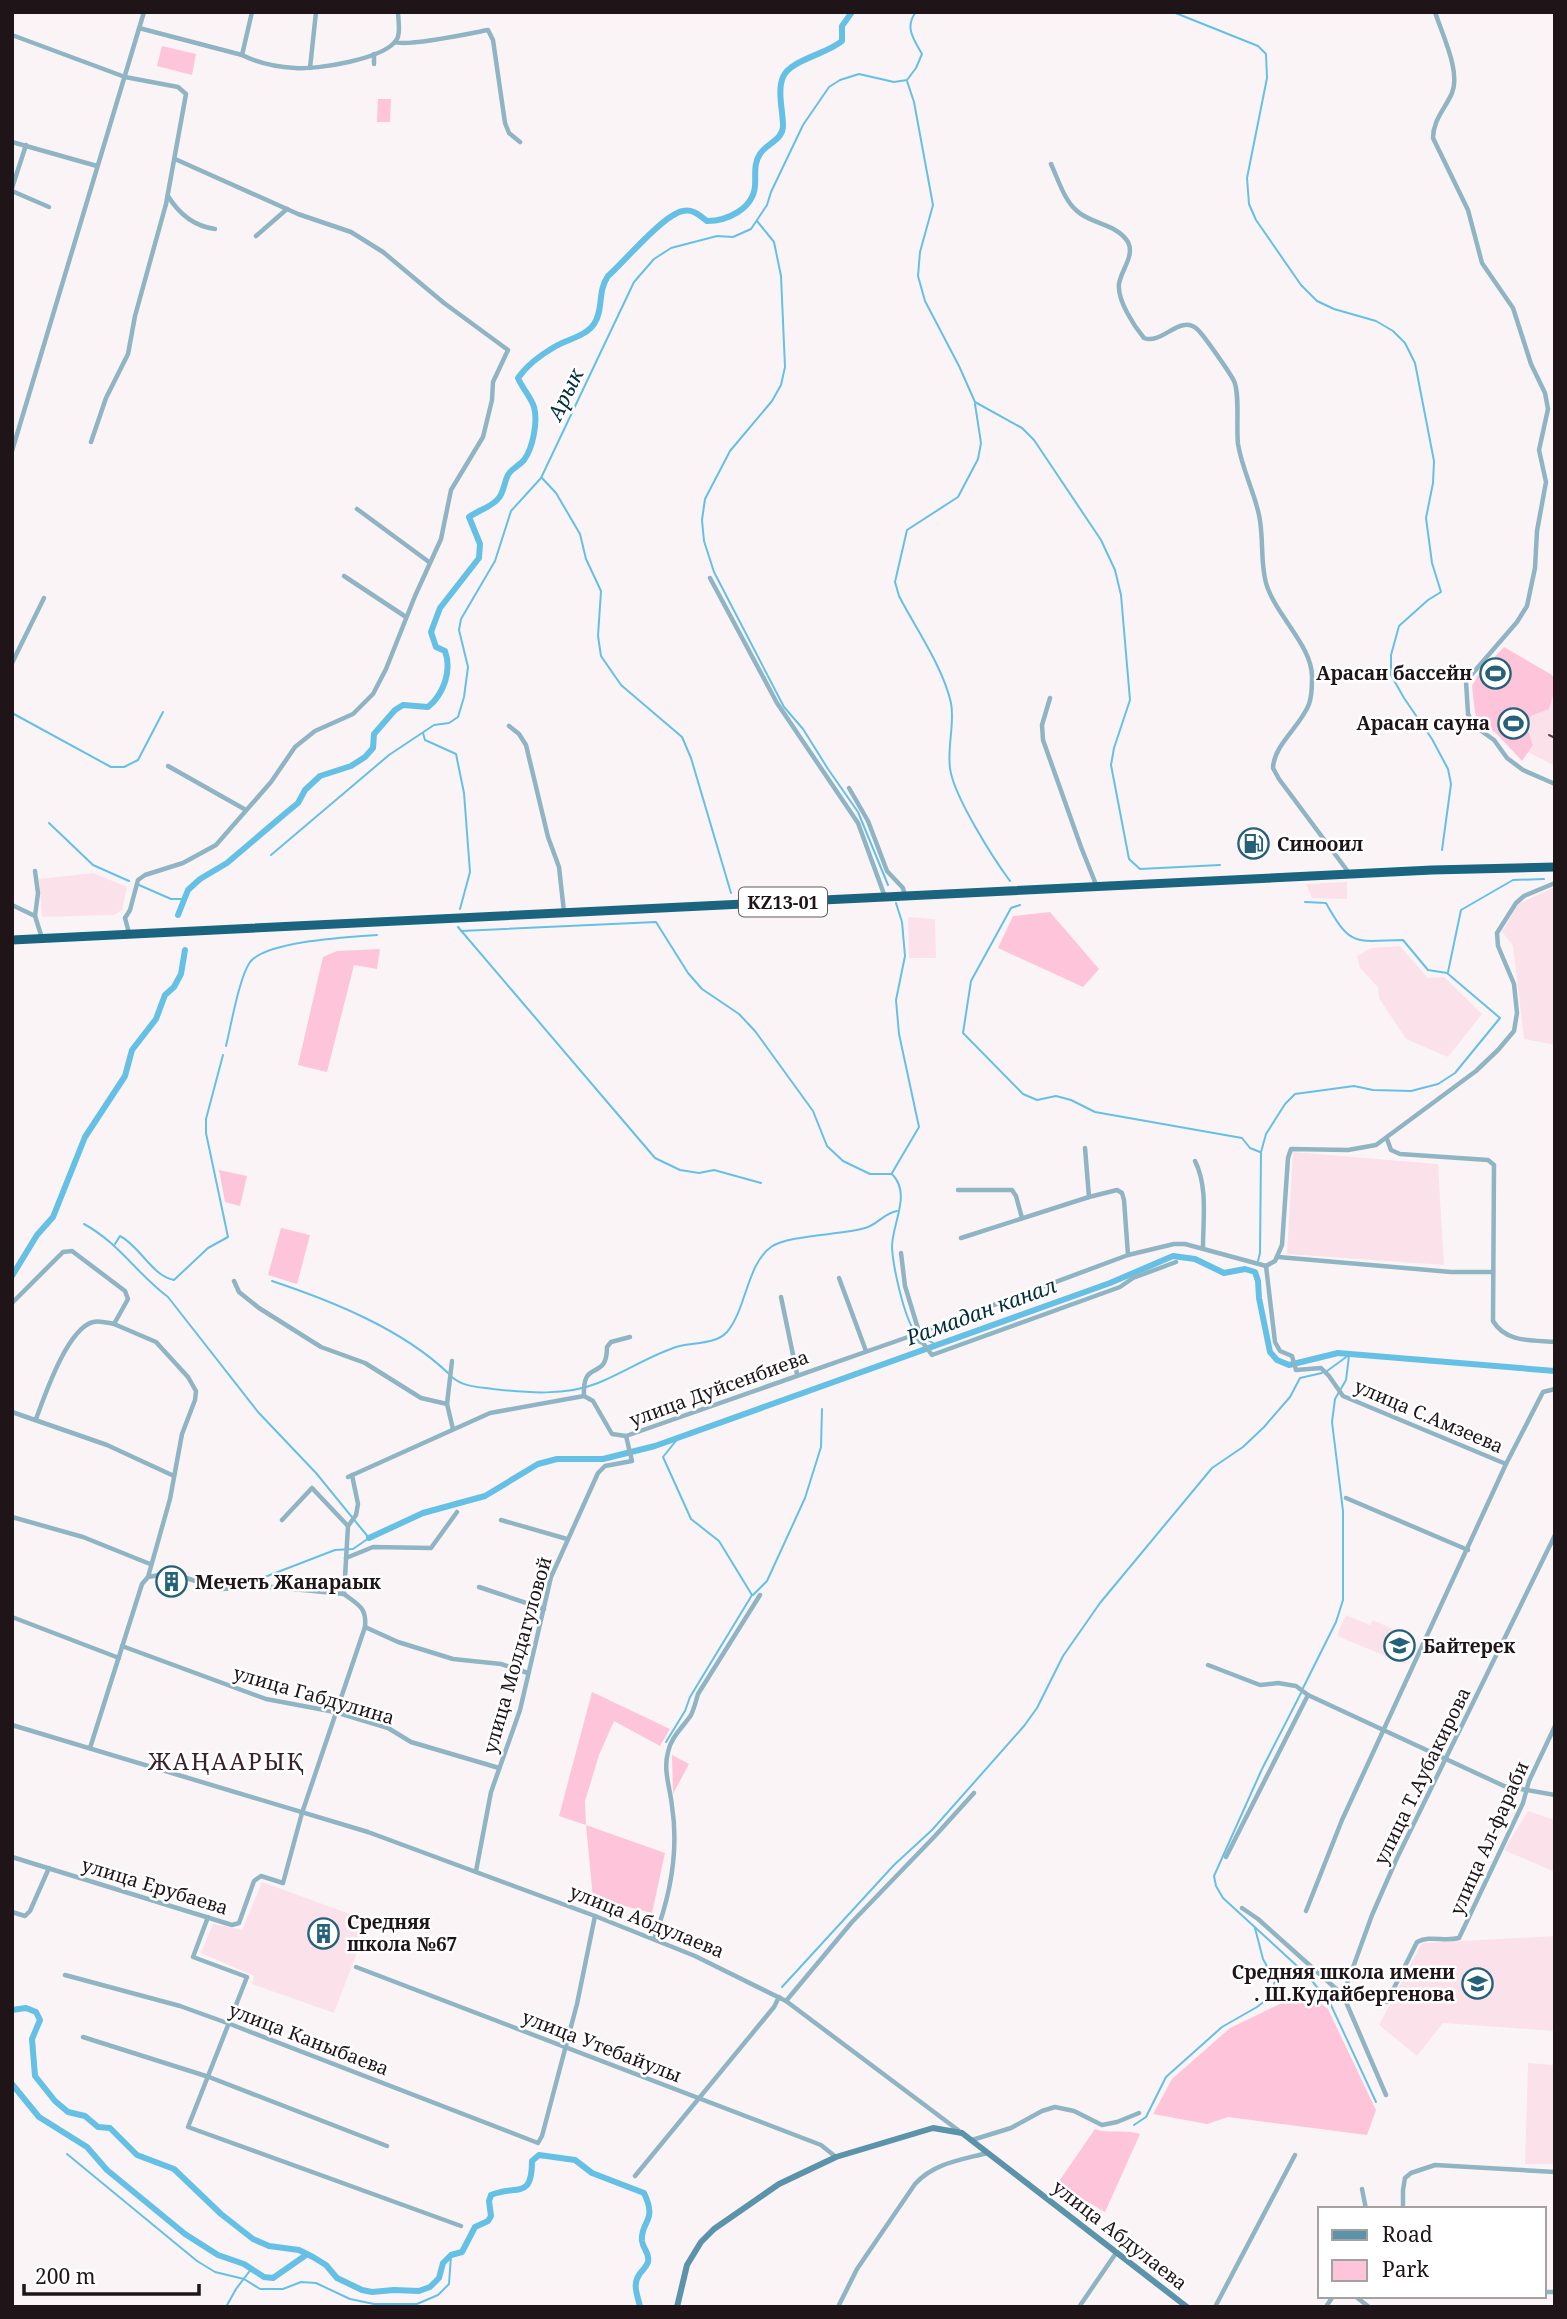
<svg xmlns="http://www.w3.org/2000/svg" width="1567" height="2319" viewBox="0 0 1567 2319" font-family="'Noto Serif',serif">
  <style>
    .built { fill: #fbe2ea }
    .green { fill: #fec4d9 }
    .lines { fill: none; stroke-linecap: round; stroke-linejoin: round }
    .stream { stroke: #65c0e6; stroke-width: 2 }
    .canal { stroke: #65c0e6; stroke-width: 6 }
    .street { stroke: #8fb4c4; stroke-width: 4.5 }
    .secondary { stroke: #5b93ab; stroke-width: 6 }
    .highway { stroke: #1a647f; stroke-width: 9 }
    .rail { stroke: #544a4e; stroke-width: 2 }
    .labels { text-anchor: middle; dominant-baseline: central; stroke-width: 5; stroke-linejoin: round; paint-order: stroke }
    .shield { fill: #fff; stroke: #625a5d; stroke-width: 2 }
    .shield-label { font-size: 18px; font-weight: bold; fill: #1f1418 }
    .poi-label { font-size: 19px; font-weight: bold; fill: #1f1418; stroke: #fff; text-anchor: start }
    .street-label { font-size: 19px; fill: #1f1418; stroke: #fff }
    .water-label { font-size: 21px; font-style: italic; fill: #032e3e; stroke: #fff }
    .quarter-label { font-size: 23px; letter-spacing: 2px; fill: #3a212b; stroke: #fff }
  </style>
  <rect width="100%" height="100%" fill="#fbf4f6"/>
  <!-- built -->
  <g class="built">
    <polygon points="1555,691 1555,766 1528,752 1533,745 1527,727 1531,716 1549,708"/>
    <polygon points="93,873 127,887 122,910 114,915 42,917 39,879"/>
    <polygon points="1347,882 1347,899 1312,898 1306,884"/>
    <polygon points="1555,887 1555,1045 1524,1039 1513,946 1502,932 1518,904"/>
    <polygon points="908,917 935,919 936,958 909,958"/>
    <polygon points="1400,946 1428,978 1444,977 1482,1014 1448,1057 1406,1039 1379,998 1378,987 1360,968 1357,956 1371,948"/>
    <polygon points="1293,1152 1438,1164 1444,1265 1287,1254"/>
    <polygon points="1346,1615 1370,1625 1373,1620 1415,1639 1405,1664 1337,1636"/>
    <polygon points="1528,1811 1555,1820 1555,1872 1504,1850"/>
    <polygon points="262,1882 369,1921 334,2013 252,1984 254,1976 201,1953 213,1924 242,1930"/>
    <polygon points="1555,1936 1555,2031 1443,2023 1417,2056 1379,2025 1422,1943"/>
    <polygon points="1528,2063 1555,2065 1555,2164 1525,2164"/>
  </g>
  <!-- green -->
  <g class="green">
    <polygon points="162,46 196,54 192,75 157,66"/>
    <polygon points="378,99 391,99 390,122 377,122"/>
    <path d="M1504,647L1552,675C1558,686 1552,698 1549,709L1531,716L1527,727L1533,745L1522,761L1496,733L1479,722L1475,712L1472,686L1478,675Z"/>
    <polygon points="1050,912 1099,969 1083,987 998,948 1013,916"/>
    <polygon points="380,949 377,969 354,965 327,1072 298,1065 323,957 337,951"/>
    <polygon points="219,1170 247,1176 240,1206 225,1202"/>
    <polygon points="281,1228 310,1235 297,1284 268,1275"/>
    <polygon points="592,1692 670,1729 660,1746 614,1721 599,1755 585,1801 586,1825 665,1853 652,1913 593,1898 586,1825 559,1816"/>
    <polygon points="672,1755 689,1764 673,1794"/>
    <polygon points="1305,1992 1328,2009 1376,2110 1367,2135 1228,2117 1207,2124 1153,2114 1172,2079 1230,2028"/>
    <path d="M1095,2129C1109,2134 1125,2129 1140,2134L1105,2212L1086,2201L1076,2208L1051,2193Z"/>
  </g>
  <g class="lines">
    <!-- stream -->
    <g class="stream">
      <polyline points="1173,12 1258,46 1266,54 1267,78 1247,178 1249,204 1256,220 1301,285 1317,301 1334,309 1376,321 1393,331 1405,343 1415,363 1434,461 1433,483 1426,518 1432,563 1441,592 1428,600 1399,626 1391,655 1391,675 1404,698 1432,739 1448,769 1451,784 1442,850"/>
      <polyline points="907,81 914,102 933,205 920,252 918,276 925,301 959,366 975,402 1022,428 1034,440 1101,540 1115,570 1121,595 1130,700 1114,748 1111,765 1129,859 1140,869 1220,865"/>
      <polyline points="757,221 774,242 781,276 785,367 781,385 772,401 730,451 705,499 702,520 704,541 714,572 784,707 803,729 828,769 858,812 888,885"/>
      <path d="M975,404L981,443L978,459L958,497L907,530L895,582L899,596C916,629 943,667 951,703C955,723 947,747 950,768C953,795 993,858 1010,881"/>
      <polyline points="542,478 556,493 580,534 586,559 601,591 598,636 601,656 621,685 682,737 691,758 731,893"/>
      <polyline points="12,713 111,767 124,767 138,760 163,712"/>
      <polyline points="423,733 425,740 456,754 464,793 470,872 460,909"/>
      <polyline points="49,823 93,865 129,881"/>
      <path d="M271,855L389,755L434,725L449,723L458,717L464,697L468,667L459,630L461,619L495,561L511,511L541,478L634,282L654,259L671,248L717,236L733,237L751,229L767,205L771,192L803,125L829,87L840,80L859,74L894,82L907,80L916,68L922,54C914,40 904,27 916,12"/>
      <polyline points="139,885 171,899 184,899"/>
      <polyline points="1020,905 1011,908 971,981 963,1033 1023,1094 1037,1100 1056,1096 1071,1100 1095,1112 1242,1138 1250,1148 1260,1152"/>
      <polyline points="458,927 655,1158 680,1170 699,1173 714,1170 761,1183"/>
      <path d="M461,931L656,922L688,973L702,989L739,1014L755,1031L813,1111L827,1146L843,1161L870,1174H892C912,1194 892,1223 892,1247C893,1267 904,1317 915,1332"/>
      <polyline points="1448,972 1461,910 1513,880 1544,879"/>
      <path d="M226,1046C231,1026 239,978 250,962C267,941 350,937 377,935"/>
      <polyline points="892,1173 919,1127 899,1034 896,1000 905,956 902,922 896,903"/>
      <path d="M84,1224C119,1243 137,1274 168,1297L258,1412L316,1473L369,1538L353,1549L335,1550L249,1583"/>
      <path d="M115,1244L120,1236C140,1246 152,1276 174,1280L208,1248L228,1237L206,1133V1119L223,1055"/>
      <path d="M1258,1261L1260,1253L1261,1152L1266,1134L1285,1104L1295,1094L1354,1086L1373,1090L1411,1091L1438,1084L1455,1073L1500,1018L1447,973L1428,970L1403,940C1355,941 1351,948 1326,903L1305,902"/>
      <path d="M272,1281C332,1301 402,1329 448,1373"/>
      <polyline points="920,1335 936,1345"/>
      <polyline points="1327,1371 1349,1355"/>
      <path d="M452,1377C463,1387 479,1387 493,1389C527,1393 566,1396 598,1383C625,1372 649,1356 676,1347C692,1342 715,1345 727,1332C746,1310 747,1264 771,1247C788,1235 841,1235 865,1228C877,1225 884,1213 897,1211"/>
      <polyline points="753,1595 767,1581 805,1498 821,1447 822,1409"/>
      <polyline points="1303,1688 1336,1622 1343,1600 1343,1511 1332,1422 1335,1399 1346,1380 1349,1356"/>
      <polyline points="1301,1693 1262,1769 1214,1876 1216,1886 1223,1898 1308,1976 1330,2003 1376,2102"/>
      <polyline points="666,1742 685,1711 690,1697 752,1595 719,1541 691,1519 663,1457 679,1437"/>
      <polyline points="782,1987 894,1865 932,1830 1024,1726 1037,1708 1063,1656 1100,1603 1212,1468 1243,1447 1264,1427 1290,1397 1300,1378 1322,1373"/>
      <polyline points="1134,2125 1146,2117 1166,2077 1222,2027 1257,2007 1270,1997 1275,1981 1263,1959 1255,1928"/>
      <polyline points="67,2154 197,2261 215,2272 244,2279 260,2289 283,2289 301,2282 316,2283 350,2299 374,2304 417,2304 438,2295 449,2284 451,2255"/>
      <polyline points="226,2307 236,2289 252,2268"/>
    </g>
    <!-- canal -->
    <g class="canal">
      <path d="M178,915L188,890L200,879L227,863L287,812L298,803L305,790L320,776L351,766L365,757L373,748L374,734L395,710L403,705L428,707C444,694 452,670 445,651L436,647L431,632L440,608L479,558L480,544L469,517C479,510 489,508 497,500C505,492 503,484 508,475C511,469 519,466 524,460C533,448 538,421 534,407C531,397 522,388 518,378C527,365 542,354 556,346C568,339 586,336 594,324C604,309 597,292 608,276C624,262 664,214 683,211C693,209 699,215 707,221C727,221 753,209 755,186C756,176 753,164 760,154C766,144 783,140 783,126C783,111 777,91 783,77C790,60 827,54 842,41V26L852,12"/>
      <polyline points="12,1276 37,1235 53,1217 85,1137 125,1076 132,1050 156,1019 165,995 174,987 181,974 185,950"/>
      <polyline points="369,1538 423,1513 485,1496 538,1464 557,1459 603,1459 655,1446 1110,1283 1173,1256 1195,1259 1224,1273 1245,1269 1255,1272 1258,1281 1259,1298 1270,1352 1277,1360 1289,1365 1338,1353 1555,1371"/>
      <path d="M12,2010L26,2008L36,2012L40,2020L32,2039L35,2076L55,2101L68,2112L85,2116L98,2127L110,2128L137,2155L174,2169L221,2214L253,2239L269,2246L299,2250L313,2257L326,2265L337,2278L362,2290L372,2292L394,2290L419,2291L430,2287L439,2278L443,2263L451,2255L462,2252L475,2227L488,2221L491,2216L489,2201L491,2195C516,2184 532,2201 532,2161L539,2155L575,2160L592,2173L644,2193C658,2222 640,2221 642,2241C643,2249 650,2253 648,2262C646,2268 642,2270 639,2275C632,2285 638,2296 640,2307"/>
      <polyline points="12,2084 39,2117 87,2147 107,2170 185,2234 218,2255 244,2264 264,2277 273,2278 306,2255"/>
    </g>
    <!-- street -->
    <g class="street">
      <path d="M1435,12C1442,34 1461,72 1452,93C1445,109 1433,120 1433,138L1468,210L1482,263L1513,308L1531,364L1545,393L1548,409L1539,450L1546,482L1537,531L1535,568L1527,606L1517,622L1466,681L1468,714L1473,725L1494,740L1507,758L1523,770L1555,784"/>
      <path d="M139,28L242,55C258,63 277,67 295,68C316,70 386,59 397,39C401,32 398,20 398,12"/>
      <polyline points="12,35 125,77 178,87 186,94 166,204 135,316 128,354 106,398 91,442"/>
      <path d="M395,42C407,47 472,33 488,30L493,40L505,123L509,133L520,142"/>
      <polyline points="374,54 374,64"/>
      <polyline points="242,55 252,12"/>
      <polyline points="310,68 316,12"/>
      <polyline points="12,142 97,166"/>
      <path d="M1051,164C1058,179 1064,200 1077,211C1091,224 1117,224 1128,242C1135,256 1121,270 1119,284C1117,300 1134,326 1144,338C1162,345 1180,314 1197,329C1203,334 1230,373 1234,381C1240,394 1236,427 1238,444C1242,469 1254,491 1259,515C1264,538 1260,561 1266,583C1275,615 1313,646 1312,678C1312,686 1312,696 1309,704C1301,726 1274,744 1273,768L1279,779L1349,873"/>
      <polyline points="12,188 26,145"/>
      <polyline points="12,191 49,207"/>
      <path d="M168,196C179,214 193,226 215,229"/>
      <polyline points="256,236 287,209"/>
      <polyline points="12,451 144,12"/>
      <polyline points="357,509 429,562"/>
      <polyline points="344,576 406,617"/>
      <polyline points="710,578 777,703 858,823 885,897"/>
      <polyline points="12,663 44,598"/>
      <polyline points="1050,698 1042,725 1043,740 1081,847 1097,887"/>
      <polyline points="509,726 519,734 526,745 548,837 559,867 564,912"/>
      <polyline points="168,766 246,810"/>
      <polyline points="849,788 868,821 887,871 903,888 905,896"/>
      <polyline points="35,871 38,893 35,916 42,938"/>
      <polyline points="12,905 35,916"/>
      <polyline points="129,933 125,918 130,910 138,880 145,875 183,863 216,845 271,782 295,747 315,731 353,714 373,694 386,669 415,596 441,539 451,490 483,437 492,400 493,382 508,350 444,303 383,252 351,232 298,214 175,159"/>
      <path d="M1387,1139L1391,1150L1400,1154L1488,1160L1494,1165L1493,1321C1506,1343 1532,1340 1555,1342"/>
      <polyline points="1085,1148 1089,1197"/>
      <path d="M1195,1161C1208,1187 1203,1219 1203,1248"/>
      <polyline points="958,1190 1012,1190 1016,1196 1022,1218"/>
      <polyline points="961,1238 1089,1197 1117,1190 1122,1193 1124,1200 1128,1255"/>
      <polyline points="901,1253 905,1286 919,1332"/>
      <polyline points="1278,1257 1451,1272 1492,1272"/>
      <polyline points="1266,1266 1275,1342 1280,1351 1292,1356 1296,1370 1321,1368 1329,1376 1343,1396 1506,1464 1543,1392 1555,1389"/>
      <polyline points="839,1278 866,1351"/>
      <polyline points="234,1281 239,1292 259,1308 321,1347 365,1363 421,1398 447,1404"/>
      <polyline points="781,1297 797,1374"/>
      <path d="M12,1303L63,1252L72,1251L125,1291L128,1299L114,1324C108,1323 99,1320 93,1322C67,1329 45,1395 36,1419"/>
      <polyline points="909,1337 923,1343 932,1355 1120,1287 1133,1278 1176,1262"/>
      <polyline points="452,1361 447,1404 453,1429"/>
      <path d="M584,1396C582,1357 607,1383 607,1347L611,1342L630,1337"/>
      <polyline points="12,1412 107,1445 174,1476"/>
      <polyline points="348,1477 490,1413 584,1396 593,1401 612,1434 626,1436 908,1337 1128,1255 1174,1244 1185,1244 1266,1266 1275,1261 1282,1245 1288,1158 1291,1149 1348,1150 1376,1145 1476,1071 1498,1050 1514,1031 1517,1013 1514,984 1498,946 1497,933 1516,903 1524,896 1555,883"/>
      <polyline points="1346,1498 1468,1550"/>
      <polyline points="12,1517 83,1537 150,1564"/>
      <polyline points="282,1520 312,1488 348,1526"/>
      <polyline points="501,1520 567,1539"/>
      <polyline points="346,1558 373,1547 431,1548 457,1512"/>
      <polyline points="148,1577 171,1573 220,1589 272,1587 344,1594 348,1526 356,1515 358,1504 352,1475"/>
      <polyline points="479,1587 544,1609"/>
      <polyline points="12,1617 119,1658"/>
      <polyline points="365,1627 398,1642 453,1659 501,1664 528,1673"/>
      <polyline points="122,1646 266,1699 335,1712 388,1728 411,1742 499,1768"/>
      <polyline points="1208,1665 1260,1685 1278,1683 1296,1686 1308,1695"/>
      <polyline points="12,1725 368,1832 595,1916 695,1956 786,2001 958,2130"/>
      <polyline points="90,1748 142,1584 148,1577 170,1499 182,1434 195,1400 196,1391 188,1377 156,1342 114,1324"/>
      <path d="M12,1857L232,1925L239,1923L254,1881L261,1876L283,1883L302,1813L365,1627C367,1607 358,1605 344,1594"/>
      <polyline points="1226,1857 1308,1695 1504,1786 1555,1795"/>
      <polyline points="476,1871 491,1792 520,1710 551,1577 598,1473 605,1466 632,1461 626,1436"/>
      <polyline points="1242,1908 1258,1919 1343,1995 1386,2095"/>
      <polyline points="1306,1911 1342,1820 1506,1464"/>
      <polyline points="12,1912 25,1916 30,1911 49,1868"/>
      <polyline points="208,1917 193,1957 247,1977 188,2127 461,2226"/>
      <path d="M654,1939C670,1897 679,1851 672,1806C670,1787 663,1771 668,1752C671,1737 683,1727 691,1715C694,1709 696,1701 698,1694L760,1595"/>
      <polyline points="356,1967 821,2145 836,2157"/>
      <polyline points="65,1975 180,2006 230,2024 538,2143 542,2136 577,2004 595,1916"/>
      <polyline points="1343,1995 1372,1915 1397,1858 1555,1535"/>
      <polyline points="786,2001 852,1922 935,1836 974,1793"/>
      <path d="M1387,2002L1417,1942C1431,1935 1444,1942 1459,1938L1523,1803L1529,1781L1555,1726"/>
      <polyline points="83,2037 209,2077 387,2146"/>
      <polyline points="972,2140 1011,2128 1042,2111 1055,2107 1074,2111 1102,2125 1117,2122 1139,2113"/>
      <polyline points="635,2176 774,2007 779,1997"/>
      <polyline points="1362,2189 1366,2209"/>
      <polyline points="1403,2209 1403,2190 1405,2178 1411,2173 1435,2165 1555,2172"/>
      <polyline points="1544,2292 1555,2292"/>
      <polyline points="1355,2296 1369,2307"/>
      <path d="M838,2307L857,2269L915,2184C934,2163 961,2160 987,2153"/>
      <polyline points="1079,2307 1116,2253"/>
      <polyline points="1215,2307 1295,2155"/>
      <polyline points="1326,2307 1333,2296"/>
    </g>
    <!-- secondary -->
    <polyline class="secondary" points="677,2307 687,2265 701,2242 714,2229 779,2184 836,2157 933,2128 962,2133 1187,2307"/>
    <!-- highway -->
    <polyline class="highway" points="12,940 1432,870 1555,867"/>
    <!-- rail -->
    <polyline class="rail" points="1549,735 1555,738"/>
  </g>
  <!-- icons -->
  <defs>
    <symbol id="stadium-ring" viewBox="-11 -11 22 22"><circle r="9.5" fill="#fff" stroke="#256179" stroke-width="1.5"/><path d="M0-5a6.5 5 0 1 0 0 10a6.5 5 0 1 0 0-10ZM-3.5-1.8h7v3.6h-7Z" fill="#256179"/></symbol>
    <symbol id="fuel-ring" viewBox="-11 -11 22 22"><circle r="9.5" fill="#fff" stroke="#256179" stroke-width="1.5"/><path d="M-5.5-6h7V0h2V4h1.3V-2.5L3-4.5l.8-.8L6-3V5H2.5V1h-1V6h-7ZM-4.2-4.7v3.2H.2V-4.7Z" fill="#256179"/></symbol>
    <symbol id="building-ring" viewBox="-11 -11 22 22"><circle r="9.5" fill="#fff" stroke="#256179" stroke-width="1.5"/><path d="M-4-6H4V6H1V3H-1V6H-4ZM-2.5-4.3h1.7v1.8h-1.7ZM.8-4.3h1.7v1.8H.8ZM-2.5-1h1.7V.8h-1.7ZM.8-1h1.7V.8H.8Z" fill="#256179"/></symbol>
    <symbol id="school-ring" viewBox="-11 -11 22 22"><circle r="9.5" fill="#fff" stroke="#256179" stroke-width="1.5"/><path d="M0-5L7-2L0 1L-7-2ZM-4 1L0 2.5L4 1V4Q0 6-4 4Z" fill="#256179"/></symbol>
  </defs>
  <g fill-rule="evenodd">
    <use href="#stadium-ring" x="1478" y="656" width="35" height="35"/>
    <use href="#stadium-ring" x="1496" y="706" width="35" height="35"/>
    <use href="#fuel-ring" x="1236" y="826" width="35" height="35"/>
    <use href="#building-ring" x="154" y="1564" width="35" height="35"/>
    <use href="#school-ring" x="1382" y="1628" width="35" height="35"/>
    <use href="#building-ring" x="306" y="1916" width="35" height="35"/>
    <use href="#school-ring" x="1460" y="1966" width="35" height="35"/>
  </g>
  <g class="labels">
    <!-- shield labels -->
    <rect class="shield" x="739" y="887.5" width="88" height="29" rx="5"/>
    <g class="shield-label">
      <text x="783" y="902">KZ13-01</text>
    </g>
    <!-- poi labels -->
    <g class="poi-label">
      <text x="1472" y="673" text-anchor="end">Арасан бассейн</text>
      <text x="1490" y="723" text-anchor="end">Арасан сауна</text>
      <text x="1277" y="844">Синооил</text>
      <text x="195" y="1582">Мечеть Жанараык</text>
      <text x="1423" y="1646">Байтерек</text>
      <text x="347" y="1922">Средняя<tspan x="347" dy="22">школа №67</tspan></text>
      <text x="1455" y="1972" text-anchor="end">Средняя школа имени<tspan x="1455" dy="22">. Ш.Кудайбергенова</tspan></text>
    </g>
    <!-- street labels -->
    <g class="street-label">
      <text transform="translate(719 1388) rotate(-20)">улица Дуйсенбиева</text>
      <text transform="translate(1429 1416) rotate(23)">улица С.Амзеева</text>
      <text transform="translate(517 1655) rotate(-74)">улица Молдагуловой</text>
      <text transform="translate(314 1695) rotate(16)">улица Габдулина</text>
      <text transform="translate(1422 1776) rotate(-64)">улица Т.Аубакирова</text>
      <text transform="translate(1489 1838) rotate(-66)">улица Ал-фараби</text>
      <text transform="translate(155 1886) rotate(17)">улица Ерубаева</text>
      <text transform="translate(647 1921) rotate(22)">улица Абдулаева</text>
      <text transform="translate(309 2039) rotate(21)">улица Каныбаева</text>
      <text transform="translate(602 2046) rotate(21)">улица Утебайулы</text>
      <text transform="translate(1120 2235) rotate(38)">улица Абдулаева</text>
    </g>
    <!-- water labels -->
    <g class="water-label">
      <text transform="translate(565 394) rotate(-64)">Арык</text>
      <text transform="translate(981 1311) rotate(-20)">Рамадан канал</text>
    </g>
    <!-- quarter labels -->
    <g class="quarter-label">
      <text x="227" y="1761">ЖАҢААРЫҚ</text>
    </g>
  </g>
  <!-- border -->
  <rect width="1567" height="2319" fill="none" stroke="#1f1418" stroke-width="28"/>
  <!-- legend -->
  <rect x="1318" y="2207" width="228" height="91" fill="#ffffff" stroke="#a5a1a3" stroke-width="2"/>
  <rect x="1332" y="2230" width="35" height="10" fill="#5b93ab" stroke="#a5a1a3" stroke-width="2"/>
  <text x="1382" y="2242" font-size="21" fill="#1f1418">Road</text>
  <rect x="1332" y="2260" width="35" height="21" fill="#fec4d9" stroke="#a5a1a3" stroke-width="2"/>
  <text x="1382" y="2277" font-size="21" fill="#1f1418">Park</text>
  <!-- scale -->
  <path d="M24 2284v10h175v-10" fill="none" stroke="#1f1418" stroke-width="3.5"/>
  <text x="35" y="2284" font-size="21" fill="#1f1418" stroke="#ffffff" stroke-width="5" paint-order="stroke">200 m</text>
</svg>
